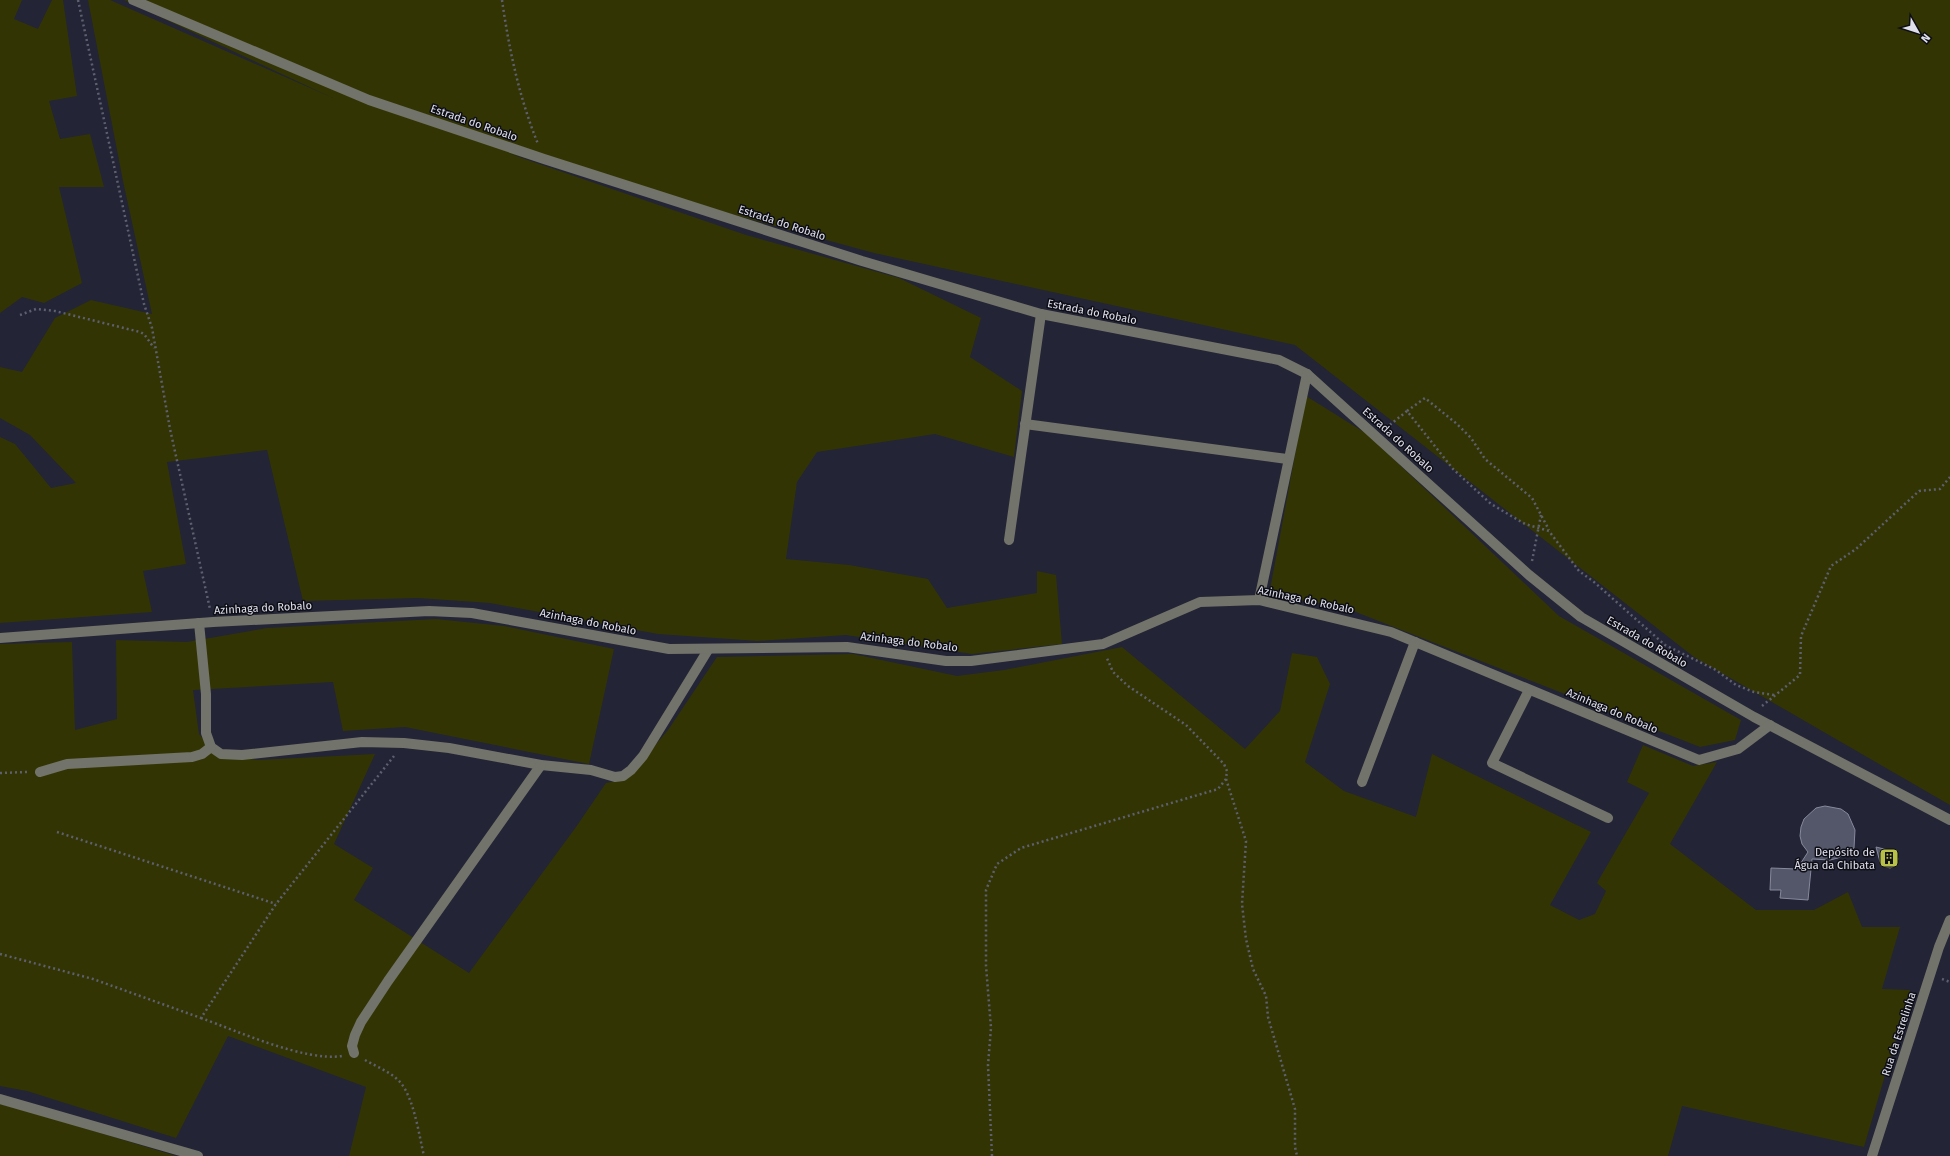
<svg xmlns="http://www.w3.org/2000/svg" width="1950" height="1156" viewBox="0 0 1950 1156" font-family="'Fira Sans',sans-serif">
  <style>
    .green { fill: #323503 }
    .building { fill: #545669; stroke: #87899d }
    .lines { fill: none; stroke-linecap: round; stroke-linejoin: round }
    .path { stroke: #5e5f6f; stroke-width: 2.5; stroke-dasharray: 2 3; stroke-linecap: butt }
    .minor { stroke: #72736a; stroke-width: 10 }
    .labels { text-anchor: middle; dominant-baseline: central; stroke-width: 3; stroke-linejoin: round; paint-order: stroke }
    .street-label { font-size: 11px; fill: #dfe0ec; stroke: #0e0e16 }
    .poi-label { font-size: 11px; fill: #dfe0ec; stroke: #0e0e16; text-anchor: end }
  </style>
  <rect width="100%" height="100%" fill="#232435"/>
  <!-- green -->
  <g class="green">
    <polygon points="0,0 22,0 14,19 38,29 52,0 63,0 77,96 49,101 60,139 90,134 104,187 59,187 82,283 44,303 22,297 0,313"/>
    <polygon points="88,0 110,0 333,98 124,0 1950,0 1950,805 1694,657 1295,345 874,253 507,153 746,235 899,278 981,318 970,357 1022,391 1014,457 935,434 817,452 797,482 786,559 849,565 928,579 947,608 1037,593 1037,571 1056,575 1062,644 972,654 846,635 758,641 658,634 490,603 418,598 303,601 267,450 167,462 186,564 143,571 152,612 0,623 0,437 15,444 51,488 76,483 30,435 0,418 0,367 22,372 55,318 91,300 152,314 123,181"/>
    <polygon points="1306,396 1367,434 1559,616 1741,720 1735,740 1700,747 1343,607 1269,595"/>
    <polygon points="436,619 504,626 614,649 589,764 405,727 343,731 333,682 193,690 199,734 215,754 258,760 375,754 334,844 373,868 354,900 469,973 576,827 606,783 627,779 668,730 717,657 853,654 957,676 1004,670 1122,647 1245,749 1280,711 1292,653 1317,657 1330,684 1305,762 1344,791 1416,817 1432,754 1591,832 1550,905 1579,920 1595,914 1606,891 1597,883 1649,793 1627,782 1643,745 1693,766 1717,762 1670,844 1756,910 1814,910 1848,892 1862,927 1900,927 1882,989 1910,990 1864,1147 1682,1106 1668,1156 349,1156 366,1087 228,1036 176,1138 27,1091 0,1086 0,644 72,642 75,730 117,719 116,640 187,642 267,628"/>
    <polygon points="0,1104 28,1111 176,1156 0,1156"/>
  </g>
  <!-- building -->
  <g class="building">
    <polygon points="1825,806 1841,809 1848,814 1855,830 1854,848 1838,858 1830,860 1812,859 1808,900 1780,898 1781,890 1770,890 1771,868 1797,869 1808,852 1802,844 1800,836 1801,827 1804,819 1816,808"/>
    <polygon points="1876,847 1896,852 1898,859 1895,866 1890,868 1883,866 1880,862"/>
  </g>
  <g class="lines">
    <!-- path -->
    <g class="path">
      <polyline points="78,0 144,304 152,328 170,429 210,609"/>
      <path d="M502,0C509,49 519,97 538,144"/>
      <polyline points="20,315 36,309 55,311 140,332 144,334 154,348"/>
      <polyline points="1407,411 1425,398 1457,424 1471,438 1485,459 1532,498 1549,530"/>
      <polyline points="1386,428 1407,411 1453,469 1491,504 1525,524 1549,531 1579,571 1594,582 1665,645 1716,670 1736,685 1754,692 1774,695"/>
      <polyline points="1532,561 1541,515"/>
      <polyline points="1762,706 1800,675 1801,636 1831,566 1856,549 1919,491 1940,489 1950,477"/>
      <polyline points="0,773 27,772"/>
      <polyline points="1226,779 1246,841 1242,904 1246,939 1253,969 1266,996 1268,1017 1295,1109 1295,1147 1297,1156"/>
      <polyline points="57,832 276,904"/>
      <polyline points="0,954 93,979 201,1018 276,904 394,756"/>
      <polyline points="1942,979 1950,982"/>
      <path d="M201,1018C237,1031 306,1062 342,1056"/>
      <path d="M365,1060C377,1067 391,1072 400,1082C414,1098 419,1135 424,1156"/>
      <polyline points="992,1156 988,1065 991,1028 986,966 986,890 997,864 1021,848 1218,789 1226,779 1227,771 1224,764 1186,725 1128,686 1113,672 1106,656"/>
    </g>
    <!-- minor -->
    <g class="minor">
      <polyline points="133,0 369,100 544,159 862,261 1041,314 1279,360 1307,374 1529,575 1581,617 1754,717 1950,820"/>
      <polyline points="1025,424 1287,459"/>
      <polyline points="1009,540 1041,314"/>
      <polyline points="1259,600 1307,374"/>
      <polyline points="199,623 206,694 206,733 211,747 221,754 242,755 362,742 404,743 449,748 541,765 591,770 615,777 623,776 631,770 643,756 708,650"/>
      <polyline points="0,638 213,622 429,611 472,613 669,649 847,647 946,661 971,661 1103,644 1200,602 1259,600 1391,632 1699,760 1738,749 1770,725"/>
      <polyline points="1529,690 1492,763 1608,818"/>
      <polyline points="40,772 67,764 192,757 202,754 211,747"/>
      <polyline points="1362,782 1415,642"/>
      <polyline points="354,1053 352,1046 355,1035 361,1022 388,981 541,765"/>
      <polyline points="0,1099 198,1156"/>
      <polyline points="1872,1156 1939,947 1950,920"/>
    </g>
  </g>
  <!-- icons -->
  <defs>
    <symbol id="building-square" viewBox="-11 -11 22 22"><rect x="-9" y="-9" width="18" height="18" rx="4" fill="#b7c148" stroke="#0e0e16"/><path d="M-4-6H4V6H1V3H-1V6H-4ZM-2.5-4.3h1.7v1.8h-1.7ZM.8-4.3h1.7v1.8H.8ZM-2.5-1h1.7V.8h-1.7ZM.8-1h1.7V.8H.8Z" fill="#111"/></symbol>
  </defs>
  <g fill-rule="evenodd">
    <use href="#building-square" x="1878" y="847" width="22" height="22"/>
  </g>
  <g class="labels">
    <!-- street labels -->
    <g class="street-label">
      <text transform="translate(474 123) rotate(19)">Estrada do Robalo</text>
      <text transform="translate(782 223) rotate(18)">Estrada do Robalo</text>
      <text transform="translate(1092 312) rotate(11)">Estrada do Robalo</text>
      <text transform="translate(1398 440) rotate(42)">Estrada do Robalo</text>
      <text transform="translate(1306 600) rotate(12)">Azinhaga do Robalo</text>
      <text transform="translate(263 608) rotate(-3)">Azinhaga do Robalo</text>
      <text transform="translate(588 622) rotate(11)">Azinhaga do Robalo</text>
      <text transform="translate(909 642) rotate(7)">Azinhaga do Robalo</text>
      <text transform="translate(1647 642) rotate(30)">Estrada do Robalo</text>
      <text transform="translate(1612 711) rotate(23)">Azinhaga do Robalo</text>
      <text transform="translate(1899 1034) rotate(-72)">Rua da Estrelinha</text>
    </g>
    <!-- poi labels -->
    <g class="poi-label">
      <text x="1875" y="852">Depósito de<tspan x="1875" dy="13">Água da Chibata</tspan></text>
    </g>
  </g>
  <!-- north arrow -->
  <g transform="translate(1918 32) rotate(129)" stroke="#0e0e16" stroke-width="3" paint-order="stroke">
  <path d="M0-3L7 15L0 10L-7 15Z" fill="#dfe0ec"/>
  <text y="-6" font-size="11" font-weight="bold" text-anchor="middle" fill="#dfe0ec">N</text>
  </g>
</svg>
